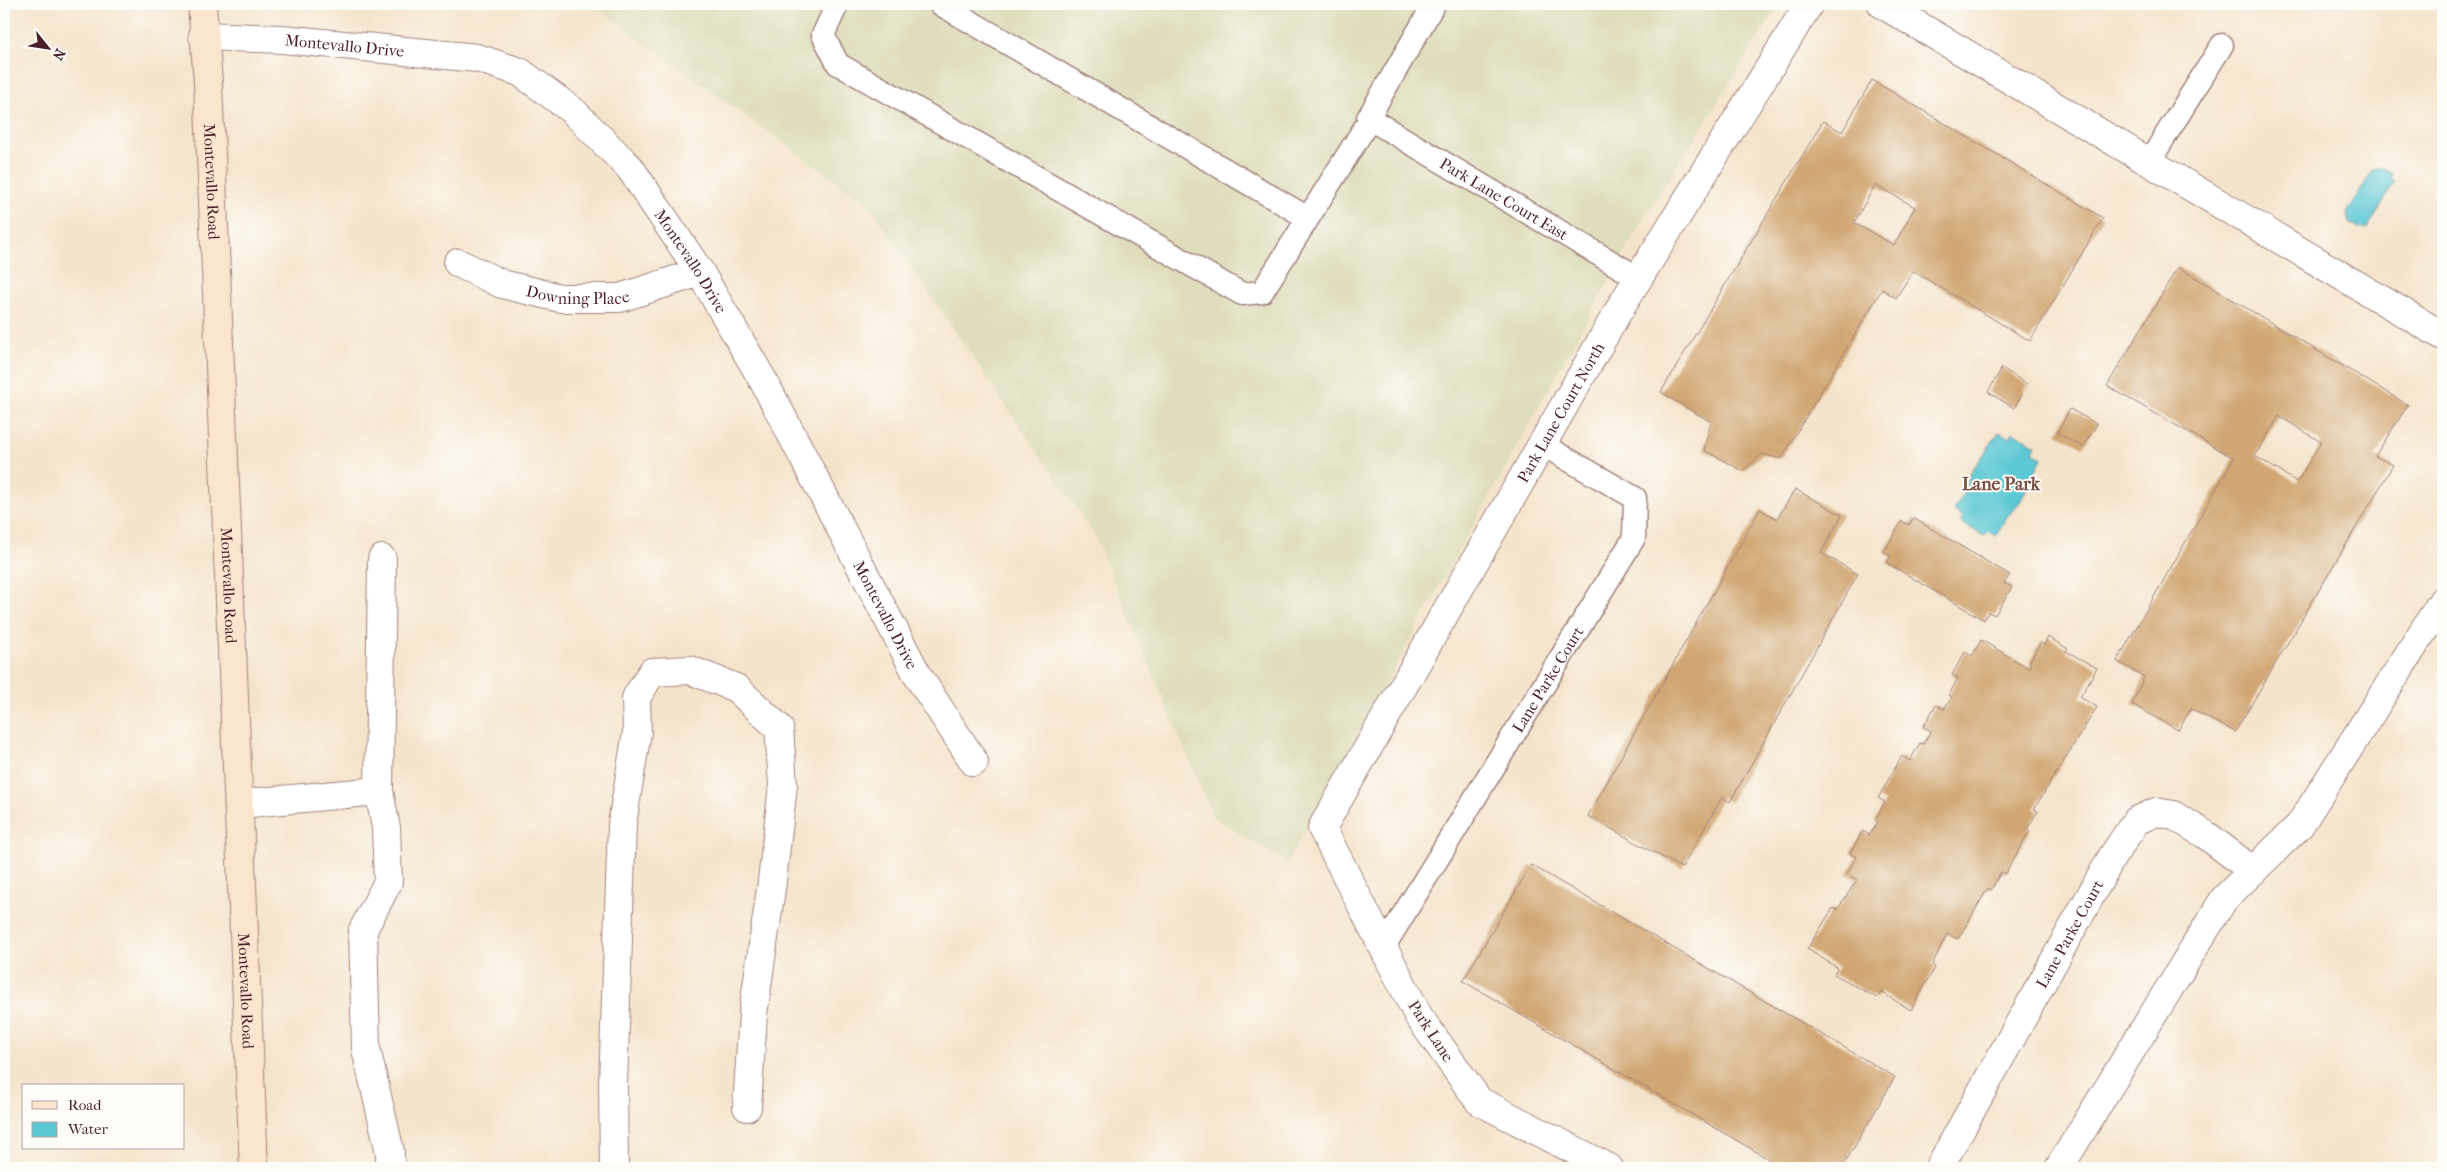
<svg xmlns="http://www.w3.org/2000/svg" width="2447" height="1172" viewBox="0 0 2447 1172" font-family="'IM FELL French Canon',serif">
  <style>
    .built { fill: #dfddbb }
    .water { fill: #5cc8d4; stroke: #537480 }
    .building { fill: #d1a775; fill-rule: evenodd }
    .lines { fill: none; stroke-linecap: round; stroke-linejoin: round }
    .service-casing { stroke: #a0827c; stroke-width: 25 }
    .minor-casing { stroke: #a0827c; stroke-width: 30 }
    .secondary-casing { stroke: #a0827c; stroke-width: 30 }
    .service { stroke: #fff; stroke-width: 22 }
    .minor { stroke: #fff; stroke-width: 28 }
    .secondary { stroke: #fbe5cf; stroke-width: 28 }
    .labels { text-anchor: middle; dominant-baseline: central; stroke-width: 4; stroke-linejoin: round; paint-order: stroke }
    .street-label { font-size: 16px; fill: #4a1f2b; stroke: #fdfcf7 }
    .neighbourhood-label { font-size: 18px; font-weight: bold; fill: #794f45; stroke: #fdfcf7 }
  </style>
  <rect width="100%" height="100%" fill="#fdfcf7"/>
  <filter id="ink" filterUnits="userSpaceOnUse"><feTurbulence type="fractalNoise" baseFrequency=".02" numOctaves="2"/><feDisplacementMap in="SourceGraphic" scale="10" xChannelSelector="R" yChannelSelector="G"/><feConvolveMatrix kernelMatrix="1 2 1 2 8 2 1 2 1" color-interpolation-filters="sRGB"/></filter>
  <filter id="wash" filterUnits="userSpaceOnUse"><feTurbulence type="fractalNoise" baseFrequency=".0096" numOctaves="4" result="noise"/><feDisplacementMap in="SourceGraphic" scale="20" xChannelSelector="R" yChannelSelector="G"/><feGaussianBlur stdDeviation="1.12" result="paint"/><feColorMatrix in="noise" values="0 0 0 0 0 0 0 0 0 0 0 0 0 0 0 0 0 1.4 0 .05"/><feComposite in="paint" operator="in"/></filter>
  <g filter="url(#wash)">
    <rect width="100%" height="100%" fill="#f5e4cc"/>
    <!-- built -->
    <polygon class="built" points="591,4 1780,4 1640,224 1287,863 1213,817 1094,534 868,204"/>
    <!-- water -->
    <g class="water">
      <polygon points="2382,168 2392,173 2391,179 2395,181 2368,228 2359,229 2349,223 2347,213 2373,170"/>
      <polygon points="1999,432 2010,438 2013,432 2036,445 2033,452 2042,458 2020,502 2006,518 1996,536 1987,531 1984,536 1960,522 1963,517 1953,510 1962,496 1971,472"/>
    </g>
    <g id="blocks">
      <!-- building -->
      <g class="building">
        <path d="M1872,80L2103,218L2030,341L1913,271L1896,298L1882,289L1781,459L1762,454L1743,471L1704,450L1711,422L1661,392L1823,121L1842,132ZM1875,185L1915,207L1894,245L1854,223Z"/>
        <path d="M2178,267L2408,405L2375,456L2393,465L2235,732L2191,709L2178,730L2132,704L2144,677L2117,661L2234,458L2107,386ZM2279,416L2321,442L2297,482L2255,456Z"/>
        <polygon points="2002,368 2028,385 2014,408 1988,392"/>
        <polygon points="2070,409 2097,424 2083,447 2057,433"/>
        <polygon points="1795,489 1842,515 1821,553 1858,574 1730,802 1722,797 1682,868 1588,816 1760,509 1777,519"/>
        <polygon points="1913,518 2010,575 2004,583 2012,587 1995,615 1988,612 1984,620 1887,563 1891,556 1884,552 1902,521 1909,525"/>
        <polygon points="2048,637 2068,649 2066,651 2097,668 2080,697 2097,707 2034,809 2038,811 2027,829 2030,831 2005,874 2001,872 1991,890 1988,888 1958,939 1947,934 1932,965 1935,967 1911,1010 1881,992 1877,998 1834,974 1838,968 1807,949 1833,908 1837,910 1857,880 1847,874 1856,857 1850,853 1863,831 1869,835 1878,822 1875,820 1885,802 1878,798 1902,756 1910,761 1920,743 1923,744 1931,731 1923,727 1936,705 1944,709 1952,697 1949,695 1958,678 1952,675 1965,652 1972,656 1981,640 2029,668 2031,664 2029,662 2041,642 2044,645"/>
        <polygon points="1531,865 1895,1077 1842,1168 1784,1168 1463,981"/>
      </g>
    </g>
  </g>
  <g filter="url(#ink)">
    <use href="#blocks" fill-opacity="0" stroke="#a0827c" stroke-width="1"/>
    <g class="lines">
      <defs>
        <g id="service">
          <polyline points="834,4 836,7 823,35 838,64 1242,294 1262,292 1370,119 1368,118 1434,4"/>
          <polyline points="940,4 1308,218"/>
          <path id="s1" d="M1370,119L1640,279"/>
          <polyline points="2149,162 2222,45"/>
          <path id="s2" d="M1383,948L1634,538L1635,498L1541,444"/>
        </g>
        <g id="minor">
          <polyline points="1882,4 2443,336"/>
          <path id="s3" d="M203,36L282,39L477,58L520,72L573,111L630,168L700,272L764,382L918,676L974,762"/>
          <path id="s4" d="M458,263L502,284L560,298H620L700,272"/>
          <polyline points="379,791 386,828 388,882 363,930 366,1049 390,1152 390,1168"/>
          <polyline points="239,804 379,791 382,559"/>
          <polyline points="614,1168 613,1085 622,824 637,732 636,698 652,672 690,670 736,688 779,728 783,785 772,882 753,1014 747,1107"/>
          <path id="s5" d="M1609,1168L1479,1101L1419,1017L1322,828L1623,303L1809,4"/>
          <path id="s6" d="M1939,1168L2112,857L2136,821L2156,812L2173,815L2206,835L2253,871"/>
          <polyline points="2059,1168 2224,899 2300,825 2443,600"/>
        </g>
        <g id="secondary">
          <path id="s7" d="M202,4L208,83L254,1168"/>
        </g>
      </defs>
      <!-- service casing -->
      <use href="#service" class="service-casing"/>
      <!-- minor casing -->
      <use href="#minor" class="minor-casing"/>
      <!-- secondary casing -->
      <use href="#secondary" class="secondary-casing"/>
      <!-- service -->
      <use href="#service" class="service"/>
      <!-- minor -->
      <use href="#minor" class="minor"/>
      <!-- secondary -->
      <use href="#secondary" class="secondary"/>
    </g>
  </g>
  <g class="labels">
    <!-- street labels -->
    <g class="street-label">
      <text stroke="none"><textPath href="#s3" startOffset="142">Montevallo Drive</textPath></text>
      <text stroke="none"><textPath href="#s7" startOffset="178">Montevallo Road</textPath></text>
      <text stroke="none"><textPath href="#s1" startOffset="156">Park Lane Court East</textPath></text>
      <text stroke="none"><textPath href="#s3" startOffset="578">Montevallo Drive</textPath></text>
      <text stroke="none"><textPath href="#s4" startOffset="126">Downing Place</textPath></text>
      <text stroke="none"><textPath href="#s5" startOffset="941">Park Lane Court North</textPath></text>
      <text stroke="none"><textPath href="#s7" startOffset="582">Montevallo Road</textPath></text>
      <text stroke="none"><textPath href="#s3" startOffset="982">Montevallo Drive</textPath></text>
      <text stroke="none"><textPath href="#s2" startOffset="315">Lane Parke Court</textPath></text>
      <text stroke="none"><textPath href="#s6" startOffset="268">Lane Parke Court</textPath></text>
      <text stroke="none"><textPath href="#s7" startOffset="988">Montevallo Road</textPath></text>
      <text transform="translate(1431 1031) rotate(57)">Park Lane</text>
    </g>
    <!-- neighbourhood labels -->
    <g class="neighbourhood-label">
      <text x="2001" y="484">Lane Park</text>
    </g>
  </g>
  <!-- margin -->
  <rect width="2447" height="1172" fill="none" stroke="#fdfcf7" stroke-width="20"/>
  <!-- legend -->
  <rect x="22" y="1084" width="162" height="65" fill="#fdfcf7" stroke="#b5a4a5"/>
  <rect x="32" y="1101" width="25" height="8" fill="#fbe5cf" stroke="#b5a4a5"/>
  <text x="68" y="1110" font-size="15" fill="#4a1f2b">Road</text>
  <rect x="32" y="1122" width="25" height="15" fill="#5cc8d4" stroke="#b5a4a5"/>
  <text x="68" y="1134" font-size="15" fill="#4a1f2b">Water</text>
  <!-- north arrow -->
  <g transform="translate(48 48) rotate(120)" stroke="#fdfcf7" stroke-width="4" paint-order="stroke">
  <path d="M0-4L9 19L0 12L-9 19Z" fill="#4a1f2b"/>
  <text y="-8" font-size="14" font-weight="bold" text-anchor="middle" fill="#4a1f2b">N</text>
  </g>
</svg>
